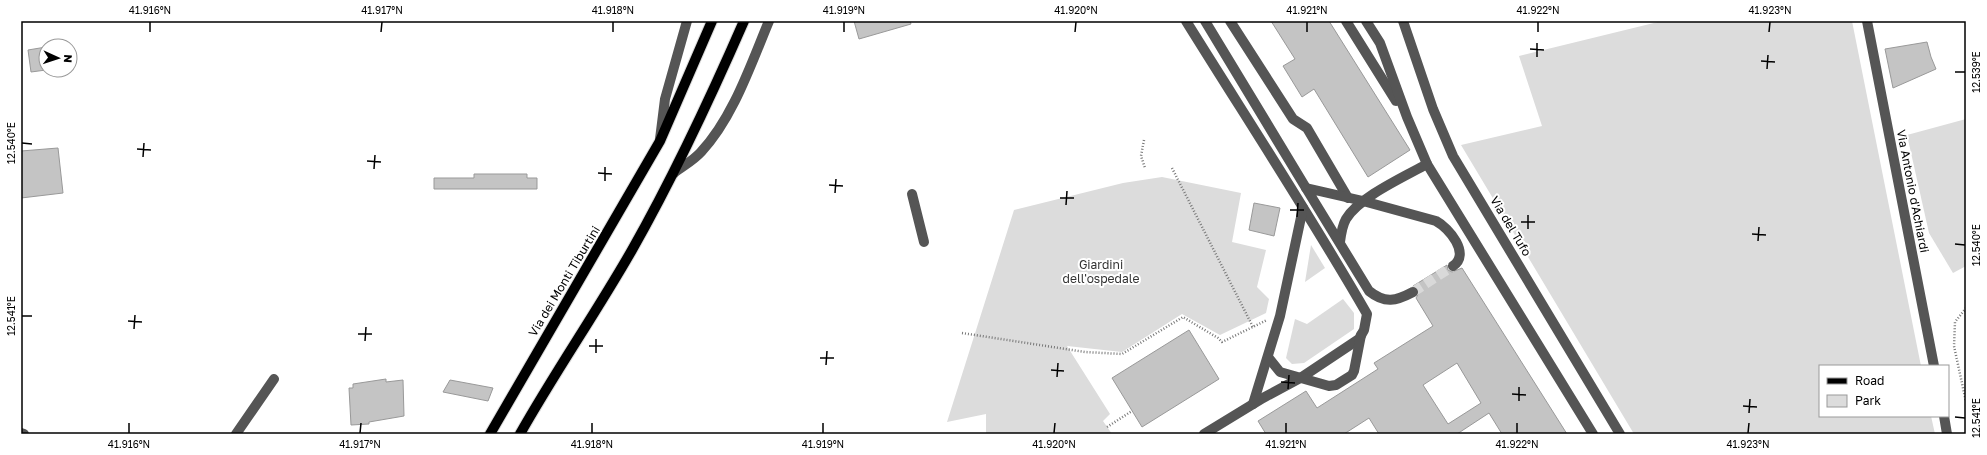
<svg xmlns="http://www.w3.org/2000/svg" width="1987" height="455" viewBox="0 0 1987 455" font-family="'Golos Text',sans-serif">
  <style>
    .green { fill: #dcdcdc }
    .building { fill: #c4c4c4; stroke: #999; fill-rule: evenodd }
    .lines { fill: none; stroke-linecap: round; stroke-linejoin: round }
    .minor-tunnel { stroke: #d9d9d9; stroke-width: 10; stroke-dasharray: 10 5; stroke-linecap: butt }
    .major-casing { stroke: #dbdbdb; stroke-width: 12 }
    .path { stroke: #777; stroke-width: 2.5; stroke-dasharray: 1 2; stroke-linecap: butt }
    .minor { stroke: #555; stroke-width: 10 }
    .major { stroke: #000; stroke-width: 10 }
    .ticks { fill: none; stroke: #000; stroke-width: 1.5 }
    .labels { text-anchor: middle; dominant-baseline: central; stroke-width: 4; stroke-linejoin: round; paint-order: stroke }
    .street-label { font-size: 12px; fill: #000; stroke: #fff }
    .park-label { font-size: 12px; fill: #333; stroke: #fff }
    .neatline { fill: none; stroke: #000; stroke-width: 1.5 }
    .ticks-label { font-size: 10px; text-anchor: middle; fill: #000 }
  </style>
  <rect width="100%" height="100%" fill="#fff"/>
  <!-- green -->
  <g class="green">
    <polygon points="1662,21 1852,21 1921,366 1820,366 1820,416 1931,416 1935,434 1634,434 1461,145 1542,126 1519,56"/>
    <polygon points="1966,119 1966,266 1953,273 1929,233 1907,135"/>
    <polygon points="1162,177 1241,193 1232,242 1266,250 1257,287 1269,299 1266,313 1220,335 1182,314 1122,352 1067,346 1110,414 1103,421 1112,434 986,434 986,414 947,422 1014,210 1123,183"/>
    <polygon points="1311,245 1325,268 1305,282"/>
    <polygon points="1343,299 1354,313 1354,329 1304,363 1292,364 1286,358 1295,319 1307,324"/>
  </g>
  <!-- building -->
  <g class="building">
    <polygon points="854,21 910,21 911,24 859,39"/>
    <polygon points="1271,21 1329,21 1410,150 1368,177 1314,89 1302,97 1283,66 1295,59"/>
    <polygon points="1927,42 1931,57 1936,69 1893,88 1885,49"/>
    <polygon points="46,47 46,70 31,72 28,50"/>
    <polygon points="58,148 63,193 21,198 21,151"/>
    <polygon points="474,174 527,174 527,178 537,178 537,189 434,189 434,178 474,178"/>
    <polygon points="1254,203 1280,208 1274,236 1249,230"/>
    <path d="M1447,265L1448,270L1452,272L1462,268L1567,434H1502L1489,413L1457,434H1379L1369,418L1344,434H1266L1258,421L1306,391L1317,408L1378,369L1374,363L1433,326L1416,298L1419,293V289L1413,286ZM1457,363L1481,403L1448,424L1423,385Z"/>
    <polygon points="1189,330 1219,379 1142,427 1112,378"/>
    <polygon points="386,379 386,382 403,380 404,416 369,422 369,424 351,425 349,388 353,388 353,384"/>
    <polygon points="450,380 493,388 488,401 443,392"/>
  </g>
  <g class="lines">
    <!-- minor-tunnel -->
    <polyline class="minor-tunnel" points="1413,292 1453,266"/>
    <defs>
      <g id="major">
        <polyline points="490,434 660,141 712,21"/>
        <path d="M520,434C555,372 596,313 632,250C674,176 710,99 744,21"/>
      </g>
    </defs>
    <!-- major casing -->
    <use href="#major" class="major-casing"/>
    <!-- path -->
    <g class="path">
      <polyline points="1144,140 1141,156 1145,168"/>
      <polyline points="1172,168 1253,327"/>
      <polyline points="1966,308 1955,322 1954,346 1966,402"/>
      <polyline points="962,333 1085,352 1122,354 1183,317 1218,338 1222,342 1267,320"/>
      <polyline points="1107,427 1132,411"/>
    </g>
    <!-- minor -->
    <g class="minor">
      <path d="M1186,21C1247,119 1310,215 1367,314L1364,330L1359,339L1302,377L1263,398L1204,434"/>
      <polyline points="1205,21 1306,188"/>
      <polyline points="1230,21 1293,119 1307,128 1348,198"/>
      <polyline points="1346,21 1396,101"/>
      <polyline points="1366,21 1380,43 1407,117 1427,164 1593,434"/>
      <polyline points="1403,21 1433,109 1453,156 1620,434"/>
      <polyline points="1867,21 1934,366"/>
      <polyline points="660,139 665,99 687,21"/>
      <path d="M674,173C683,166 694,160 701,152C733,118 751,64 769,21"/>
      <polyline points="912,194 924,242"/>
      <path d="M1340,242C1341,234 1342,226 1346,219C1359,197 1404,177 1427,164"/>
      <path d="M1413,292C1396,301 1385,304 1369,291L1306,188L1363,201L1436,221C1449,228 1471,254 1453,266"/>
      <polyline points="1268,357 1280,372 1329,386 1336,385 1352,375 1354,371 1361,335"/>
      <polyline points="1253,404 1280,316 1303,208"/>
      <polyline points="1944,416 1947,434"/>
      <polyline points="21,433 24,434"/>
      <polyline points="236,434 274,379"/>
    </g>
    <!-- major -->
    <use href="#major" class="major"/>
  </g>
  <!-- ticks -->
  <path class="ticks" d="M150,32V22M381,32L382,22M613,32V22M844,32V22M1075,32L1076,22M1307,32V22M1538,32V22M1769,32L1770,22M1530,49L1544,50M1537,57V43M1761,61L1775,62M1767,69L1768,55M1955,72H1965M22,143L32,144M137,149L151,150M143,157L144,143M367,161L381,162M374,169L375,155M598,173L612,174M605,181V167M829,185L843,186M835,193L836,179M1060,198H1074M1066,205L1067,191M1290,210H1304M1297,217L1298,203M1521,222H1535M1528,229V215M1752,234L1766,235M1758,241L1759,227M1955,244L1965,245M22,316H32M128,321L142,322M134,329L135,315M358,334H372M365,341L366,327M589,346H603M596,353V339M820,358H834M826,365L827,351M1051,370L1064,371M1057,377L1058,363M1281,382L1295,383M1288,389L1289,375M1512,394L1526,395M1519,401V387M1743,406L1757,407M1749,413L1750,399M1955,417L1965,418M129,433V423M360,433L361,423M592,433V423M823,433V423M1054,433L1055,423M1286,433V423M1517,433V423M1748,433L1749,423"/>
  <g class="labels">
    <!-- street labels -->
    <g class="street-label">
      <text transform="translate(1913 191) rotate(79)">Via Antonio d'Achiardi</text>
      <text transform="translate(1511 226) rotate(59)">Via del Tufo</text>
      <text transform="translate(564 281) rotate(-59)">Via dei Monti Tiburtini</text>
    </g>
    <!-- park labels -->
    <g class="park-label">
      <text x="1101" y="264">Giardini<tspan x="1101" dy="14">dell'ospedale</tspan></text>
    </g>
  </g>
  <!-- border -->
  <rect width="1987" height="455" fill="none" stroke="#ffffff" stroke-width="44"/>
  <!-- legend -->
  <rect x="1819" y="365" width="130" height="52" fill="#ffffff" stroke="#999999"/>
  <rect x="1827" y="378" width="20" height="6" fill="#000000" stroke="#999999"/>
  <text x="1855" y="385" font-size="12" fill="#000000">Road</text>
  <rect x="1827" y="395" width="20" height="12" fill="#dcdcdc" stroke="#999999"/>
  <text x="1855" y="405" font-size="12" fill="#000000">Park</text>
  <!-- north arrow -->
  <g transform="translate(58 58) rotate(93)"><circle r="19" fill="#ffffff" stroke="#999999"/>
  <path d="M0-3L7 15L0 10L-7 15Z" fill="#000000"/>
  <text y="-6" font-size="11" font-weight="bold" text-anchor="middle" fill="#000000">N</text>
  </g>
  <rect x="22" y="22" width="1943" height="411" class="neatline"/>
  <g class="ticks-label">
    <text x="150" y="14">41.916°N</text>
    <text x="382" y="14">41.917°N</text>
    <text x="613" y="14">41.918°N</text>
    <text x="844" y="14">41.919°N</text>
    <text x="1076" y="14">41.920°N</text>
    <text x="1307" y="14">41.921°N</text>
    <text x="1538" y="14">41.922°N</text>
    <text x="1770" y="14">41.923°N</text>
    <text transform="translate(1976 72) rotate(-90)" y="4">12.539°E</text>
    <text transform="translate(11 143) rotate(-90)" y="4">12.540°E</text>
    <text transform="translate(1976 245) rotate(-90)" y="4">12.540°E</text>
    <text transform="translate(11 316) rotate(-90)" y="4">12.541°E</text>
    <text transform="translate(1976 418) rotate(-90)" y="4">12.541°E</text>
    <text x="129" y="448">41.916°N</text>
    <text x="360" y="448">41.917°N</text>
    <text x="592" y="448">41.918°N</text>
    <text x="823" y="448">41.919°N</text>
    <text x="1054" y="448">41.920°N</text>
    <text x="1286" y="448">41.921°N</text>
    <text x="1517" y="448">41.922°N</text>
    <text x="1748" y="448">41.923°N</text>
  </g>
</svg>
